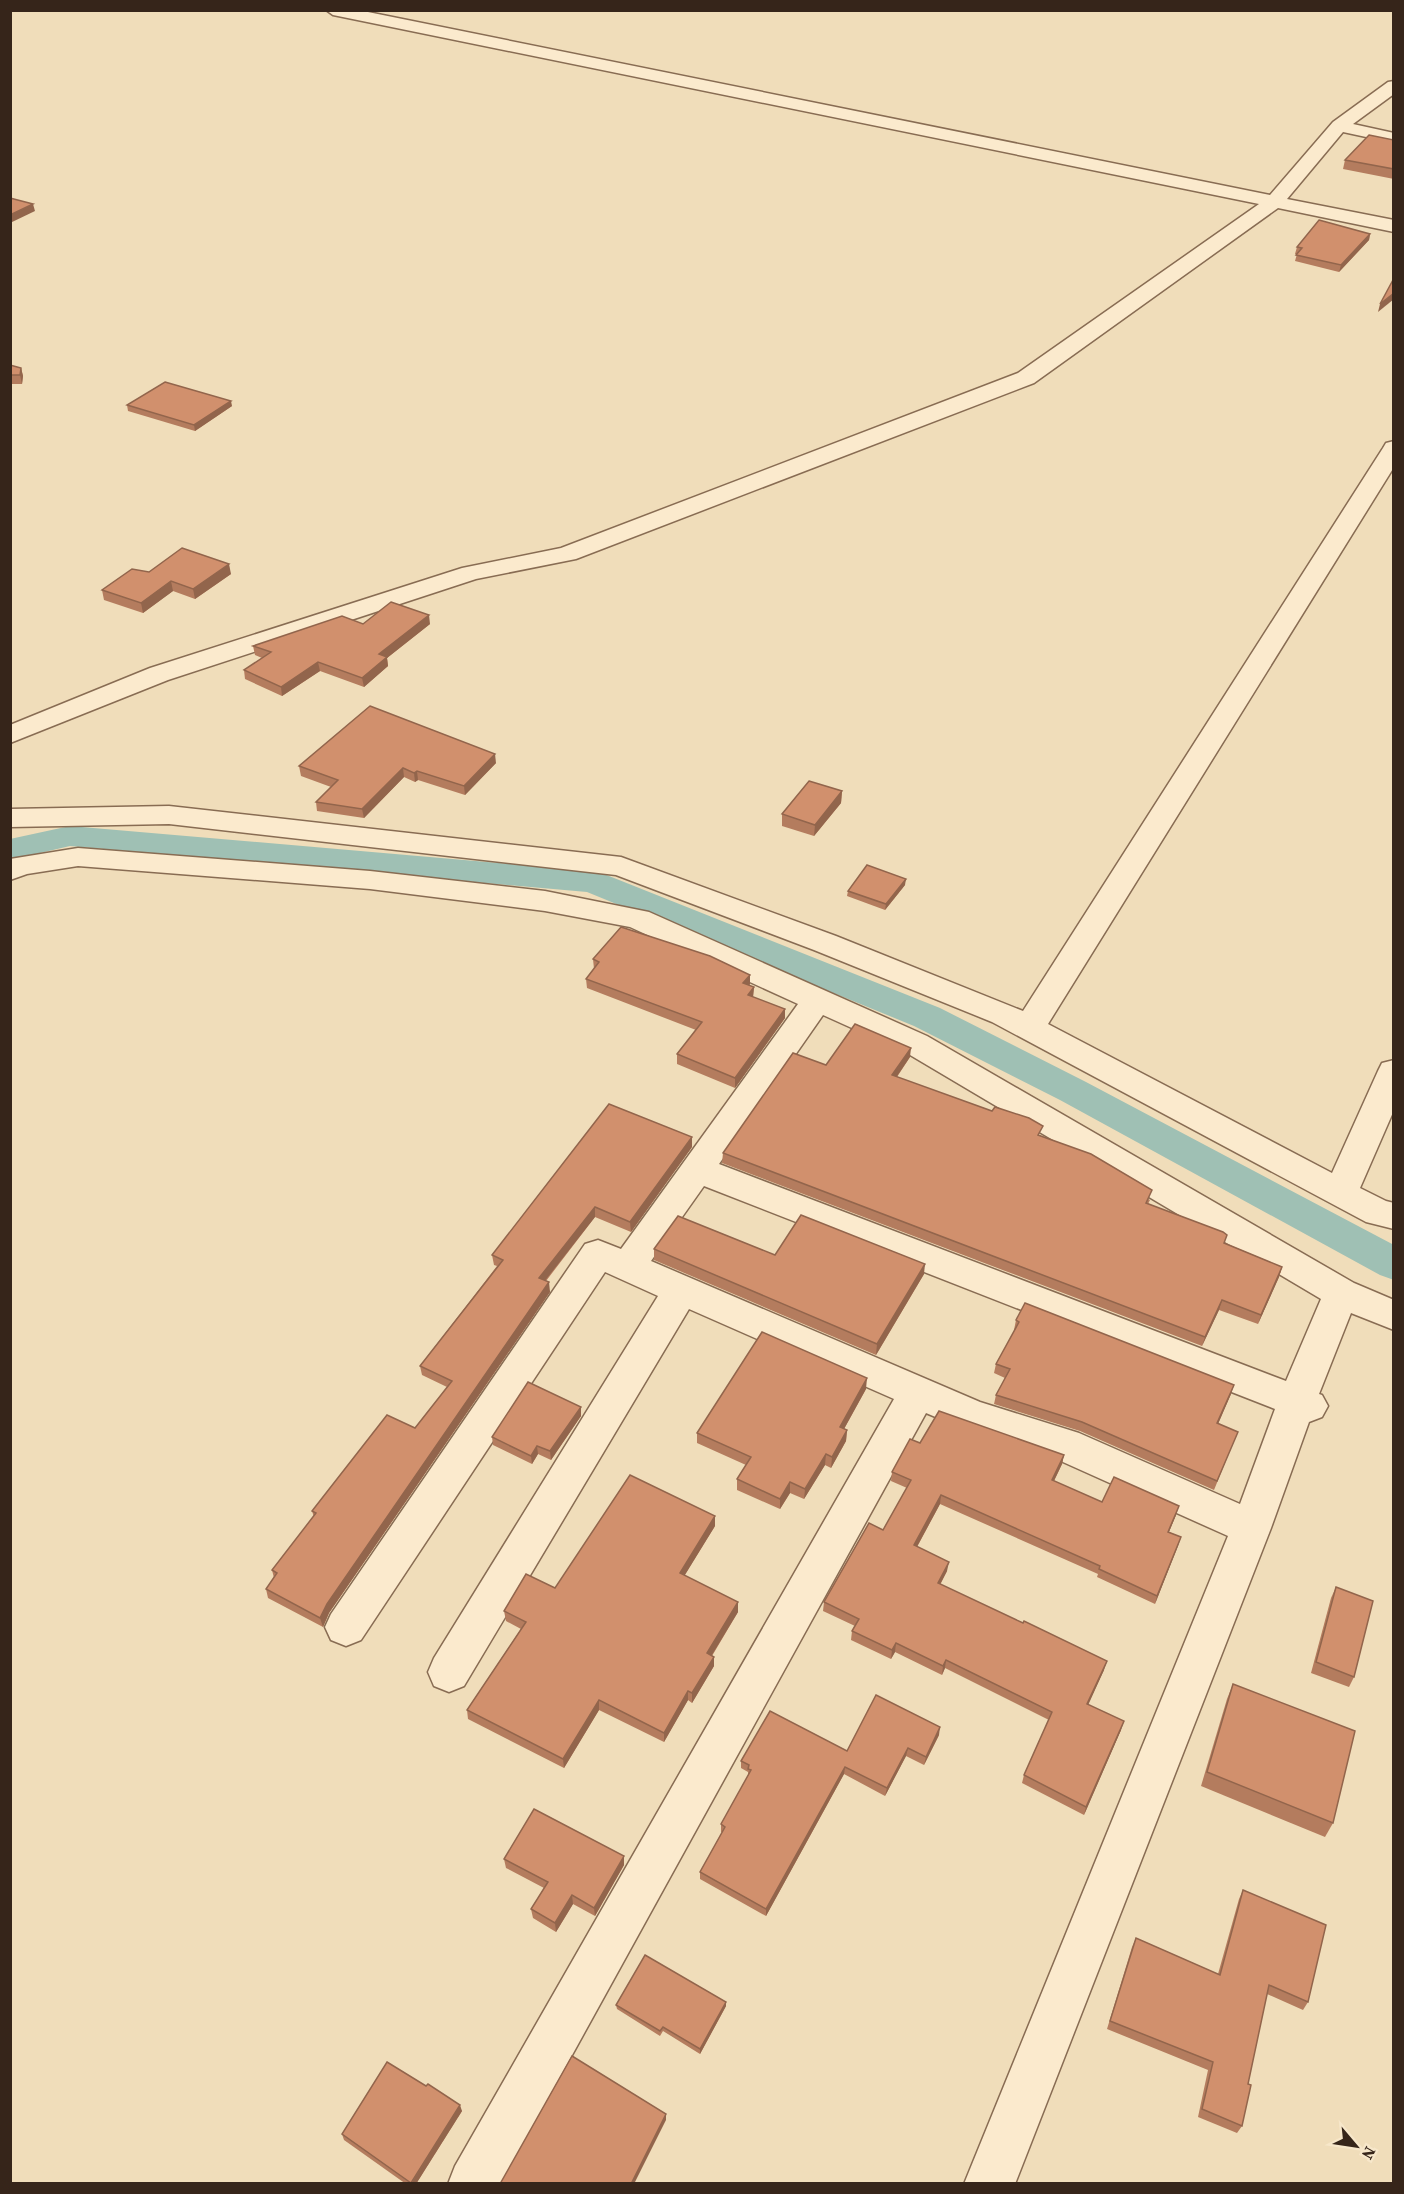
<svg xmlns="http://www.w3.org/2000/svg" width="1404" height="2194" viewBox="0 0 1404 2194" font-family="'Source Serif 4',serif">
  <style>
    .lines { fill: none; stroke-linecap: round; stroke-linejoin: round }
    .canal { fill: #9fc0b4; fill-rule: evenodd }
    .minor-casing { stroke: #886c53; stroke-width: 3 }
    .minor { fill: #fbeacd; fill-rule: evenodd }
    .wall { fill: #b47c5e }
    .shaded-wall { fill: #92654c }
    .building { fill: #d1906d; stroke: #92654c; stroke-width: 1.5 }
  </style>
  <rect width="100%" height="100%" fill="#f0ddba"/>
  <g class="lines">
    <!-- canal -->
    <polygon class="canal" points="70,826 592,871 604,874 940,1008 1086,1082 1394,1245 1394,1280 1380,1275 1060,1100 914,1026 587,892 70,846 10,860 10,839"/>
    <defs>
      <g id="minor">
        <polygon points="326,10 358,10 1270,195 1333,122 1388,82 1394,81 1394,94 1353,124 1394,133 1394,143 1343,132 1287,199 1394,220 1394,232 1278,208 1034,383 576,559 476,579 168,680 10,743 10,725 150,668 462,568 561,548 1018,373 1259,204 333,15"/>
        <polygon points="1394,441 1394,467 1048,1024 1332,1173 1378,1071 1382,1063 1394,1060 1394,1110 1360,1188 1386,1201 1394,1203 1394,1229 1366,1222 992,1022 814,950 616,875 169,824 10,827 10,809 169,806 621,857 836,936 1023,1011 1383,448 1386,443"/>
        <path d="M78,848L370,871L545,891L649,912L927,1036L1354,1283L1394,1300V1330L1351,1313L1319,1394L1322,1395L1328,1406L1322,1417L1309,1422L1271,1528L1015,2184H964L1228,1536L1054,1458L957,1426L926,1413L501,2184H448L455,2166L894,1399L689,1309L464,1686L449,1692L434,1686L428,1672L434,1658L658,1296L605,1272L361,1640L346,1646L331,1640L325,1627L331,1614L585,1244L598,1240L621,1249L798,1004L630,927L545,911L370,889L78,866L27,874L10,880V859ZM823,1015L905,1052L1321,1299L1286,1381L719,1164ZM704,1186L1275,1409L1240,1504L1079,1433L980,1402L651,1261Z"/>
      </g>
    </defs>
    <!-- minor casing -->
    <use href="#minor" class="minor-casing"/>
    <!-- minor -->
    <use href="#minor" class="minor"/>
  </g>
  <!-- wall -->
  <g class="wall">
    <polygon points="1394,140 1394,179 1343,169 1345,160"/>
    <polygon points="1370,234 1369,240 1339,272 1295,261 1297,254 1295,254 1297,247"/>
    <polygon points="10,365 21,368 23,376 22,384 10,384"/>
    <polygon points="127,405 232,406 195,431 128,411"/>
    <polygon points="149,572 231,574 195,599 173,591 143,613 104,600 102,590"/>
    <polygon points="363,624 430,624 387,658 388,666 364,687 320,671 282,696 245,679 244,670 262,658 255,655 253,646"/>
    <polygon points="496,763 465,795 418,780 415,782 404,777 364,818 317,811 316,802 331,787 301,776 299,766"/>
    <polygon points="842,791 841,803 814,836 782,826 782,814"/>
    <polygon points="905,885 885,910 847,896 848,891"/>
    <polygon points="593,959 750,984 749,985 754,987 753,997 785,1009 785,1018 735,1088 677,1064 677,1054 696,1030 587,988 586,979 594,969"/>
    <polygon points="910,1057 897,1077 1041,1136 1150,1200 1148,1204 1225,1243 1282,1267 1279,1277 1258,1324 1219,1310 1202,1346 722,1163 723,1153 826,1065"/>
    <polygon points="692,1147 631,1232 595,1217 546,1281 550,1292 329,1613 323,1627 268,1598 266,1589 274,1578 272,1570 314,1517 312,1511 415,1428 447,1387 422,1375 420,1366 497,1266 494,1265 492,1255"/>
    <polygon points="654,1249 775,1255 924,1274 876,1355 654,1260"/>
    <polygon points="1016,1320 1231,1394 1218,1424 1234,1441 1214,1490 1080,1431 994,1404 996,1395 1005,1378 994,1373 996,1364 1015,1330 1014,1330"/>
    <polygon points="866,1389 844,1429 847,1430 846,1441 831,1468 825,1465 804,1499 790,1493 780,1509 737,1490 737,1479 746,1465 697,1443 697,1433"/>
    <polygon points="581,1407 581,1416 551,1460 538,1454 532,1464 493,1445 492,1437"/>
    <polygon points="920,1443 1064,1455 1062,1464 1054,1481 1102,1502 1176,1515 1169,1532 1181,1537 1155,1604 1097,1577 1098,1574 940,1504 917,1547 947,1571 940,1585 1104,1670 1088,1704 1121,1730 1084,1815 1022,1783 1024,1775 1049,1720 945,1668 942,1675 895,1652 891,1659 851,1640 852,1631 855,1626 823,1611 824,1602 883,1530 907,1488 891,1481 892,1472"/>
    <polygon points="715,1526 684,1576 738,1602 738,1612 712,1656 714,1657 714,1666 692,1703 688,1700 664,1742 599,1710 564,1768 468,1719 467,1710 521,1629 506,1621 504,1611 555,1588"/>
    <polygon points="1336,1587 1354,1677 1349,1687 1311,1673 1331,1598"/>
    <polygon points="1233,1684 1333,1823 1325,1837 1201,1786 1227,1699"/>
    <polygon points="939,1735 924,1765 906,1756 885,1796 844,1774 766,1916 700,1879 700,1872 722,1832 721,1832 721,1824 748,1776 748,1772 741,1768 741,1761 847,1751"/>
    <polygon points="504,1859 624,1865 595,1916 573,1904 556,1932 533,1918 531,1909 544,1888 506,1868"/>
    <polygon points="1243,1890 1308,2002 1303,2010 1267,1994 1248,2084 1242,2126 1237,2133 1198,2117 1208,2070 1107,2029 1132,1947 1136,1938 1218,1974 1239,1899"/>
    <polygon points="726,2002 726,2006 700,2054 663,2031 660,2036 617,2009 616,2005"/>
    <polygon points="426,2086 462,2111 416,2184 406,2184 344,2140 342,2134"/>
  </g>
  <!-- shaded-wall -->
  <g class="shaded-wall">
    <polygon points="33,204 35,211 10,223 10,215"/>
    <polygon points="1370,234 1369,240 1339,272 1341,265"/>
    <polygon points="1394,293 1394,299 1378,312 1380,304"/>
    <polygon points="21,368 23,376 22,384 20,375"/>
    <polygon points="231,401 232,406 195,431 194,425"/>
    <polygon points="229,564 231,574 195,599 193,589"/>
    <polygon points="171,581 173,591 143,613 141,603"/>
    <polygon points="429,615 430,624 387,658 388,666 364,687 362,678 379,654"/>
    <polygon points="318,662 320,671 282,696 281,687"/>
    <polygon points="495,754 496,763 465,795 464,786"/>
    <polygon points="403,768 404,777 364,818 362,809"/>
    <polygon points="417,771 418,780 415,782 414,773"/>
    <polygon points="842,791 841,803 814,836 815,825"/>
    <polygon points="906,879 905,885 885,910 886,904"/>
    <polygon points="750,975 750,984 743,993 743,983"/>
    <polygon points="754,987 753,997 748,995"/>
    <polygon points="785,1009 785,1018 735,1088 735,1078"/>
    <polygon points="911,1048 910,1057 891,1085 892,1075"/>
    <polygon points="692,1137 692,1147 631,1232 630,1222"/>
    <polygon points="595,1207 595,1217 540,1287 539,1278"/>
    <polygon points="925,1264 924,1274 876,1355 877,1344"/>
    <polygon points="1282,1267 1279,1277 1258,1324 1261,1315"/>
    <polygon points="549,1282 550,1292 329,1613 323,1627 320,1618 327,1604"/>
    <polygon points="1222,1300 1219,1310 1202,1346 1205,1337"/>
    <polygon points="867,1378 866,1389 839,1438 840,1427"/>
    <polygon points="1234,1385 1231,1394 1214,1433 1217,1423"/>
    <polygon points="581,1407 581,1416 551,1460 550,1451"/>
    <polygon points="847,1430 846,1441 831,1468 832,1457"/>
    <polygon points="537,1446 538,1454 532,1464 531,1456"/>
    <polygon points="826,1454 825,1465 804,1499 805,1489"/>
    <polygon points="1064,1455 1062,1464 1050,1489 1052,1480"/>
    <polygon points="790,1482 790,1493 780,1509 780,1499"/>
    <polygon points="941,1495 940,1504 913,1554 914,1545"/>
    <polygon points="1179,1506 1176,1515 1165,1541 1168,1532"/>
    <polygon points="715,1516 715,1526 680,1583 680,1573"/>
    <polygon points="1181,1537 1178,1546 1155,1604 1157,1596"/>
    <polygon points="949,1562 947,1571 936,1592 938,1583"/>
    <polygon points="738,1602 738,1612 707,1663 707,1653"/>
    <polygon points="896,1643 895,1652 891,1659 892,1650"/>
    <polygon points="714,1657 714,1666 692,1703 692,1693"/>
    <polygon points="946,1660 945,1668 942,1675 943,1666"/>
    <polygon points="1107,1661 1104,1670 1085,1712 1087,1704"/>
    <polygon points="688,1691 688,1700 664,1742 664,1733"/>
    <polygon points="599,1700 599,1710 564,1768 563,1759"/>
    <polygon points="1124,1721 1121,1730 1084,1815 1086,1807"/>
    <polygon points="940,1727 939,1735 924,1765 926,1757"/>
    <polygon points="908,1748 906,1756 885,1796 887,1788"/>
    <polygon points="845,1767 844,1774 766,1916 766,1909"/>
    <polygon points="624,1856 624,1865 595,1916 594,1908"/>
    <polygon points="572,1895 573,1904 556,1932 555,1923"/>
    <polygon points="726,2002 726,2006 700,2054 700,2049"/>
    <polygon points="460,2105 462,2111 416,2184 411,2184"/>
    <polygon points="666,2114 666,2120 634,2184 631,2184"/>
  </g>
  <!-- building -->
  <g class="building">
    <polygon points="1369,135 1394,140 1394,169 1345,160"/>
    <polygon points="10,198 33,204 10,215"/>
    <polygon points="1319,220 1370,234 1341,265 1296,255 1302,248 1297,247"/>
    <polygon points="1394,278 1394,293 1380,304"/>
    <polygon points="10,365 21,368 20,375 10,375"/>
    <polygon points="165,382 231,401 194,425 127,405"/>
    <polygon points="182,548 229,564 193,589 171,581 141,603 102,590 132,569 149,572"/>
    <polygon points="391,602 429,615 379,654 387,657 362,678 318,662 281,687 244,670 271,652 253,646 342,616 363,624"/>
    <polygon points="370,706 495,754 464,786 417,771 414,773 403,768 362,809 316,802 338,780 299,766"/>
    <polygon points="809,781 842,791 815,825 782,814"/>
    <polygon points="867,865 906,879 886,904 848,891"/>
    <polygon points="621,927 710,956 750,975 743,983 754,987 748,995 785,1009 735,1078 677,1054 702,1022 586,979 599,962 593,959"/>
    <polygon points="855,1024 911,1048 892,1075 992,1111 995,1107 1029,1118 1043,1126 1038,1135 1091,1154 1152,1190 1146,1203 1223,1232 1227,1235 1224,1243 1282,1267 1261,1315 1222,1300 1205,1337 723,1153 793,1053 826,1065"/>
    <polygon points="609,1104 692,1137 630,1222 595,1207 539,1278 549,1282 327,1604 320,1618 266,1589 277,1573 272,1570 316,1513 312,1511 387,1415 415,1428 452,1381 420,1366 503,1260 492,1255"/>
    <polygon points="801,1215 925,1264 877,1344 654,1249 678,1216 775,1255"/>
    <polygon points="1025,1303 1234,1385 1217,1423 1238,1432 1217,1481 1082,1422 996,1395 1010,1369 996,1364 1019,1322 1016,1320"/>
    <polygon points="762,1332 867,1378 840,1427 847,1430 832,1457 826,1454 805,1489 790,1482 780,1499 737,1479 751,1457 697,1433"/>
    <polygon points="528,1382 581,1407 550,1451 537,1446 531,1456 492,1437"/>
    <polygon points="939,1411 1064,1455 1052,1480 1102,1502 1114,1477 1179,1506 1168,1532 1181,1537 1157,1596 1099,1569 1100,1566 941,1495 914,1545 949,1562 938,1583 1023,1623 1024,1621 1107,1661 1087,1704 1124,1721 1086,1807 1024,1775 1052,1712 946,1660 943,1666 896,1643 892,1650 852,1631 859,1619 824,1602 869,1523 883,1530 911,1480 892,1472 910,1439 920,1443"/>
    <polygon points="630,1475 715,1516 680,1573 738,1602 707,1653 714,1657 692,1693 688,1691 664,1733 599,1700 563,1759 467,1710 526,1622 504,1611 526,1574 555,1588"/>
    <polygon points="1336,1587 1373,1601 1354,1677 1316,1662"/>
    <polygon points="1233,1684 1355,1731 1333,1823 1207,1772"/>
    <polygon points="876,1695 940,1727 926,1757 908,1748 887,1788 845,1767 766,1909 700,1872 725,1827 721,1824 751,1770 748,1769 749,1765 741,1761 770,1711 847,1751"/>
    <polygon points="534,1809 624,1856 594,1908 572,1895 555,1923 531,1909 548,1882 504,1859"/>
    <polygon points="1243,1890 1326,1925 1308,2002 1269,1985 1248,2084 1251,2085 1242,2126 1202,2109 1213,2062 1110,2021 1136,1938 1220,1975"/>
    <polygon points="645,1955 726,2002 700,2049 663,2027 660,2031 616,2005"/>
    <polygon points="572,2056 666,2114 631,2184 500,2184"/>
    <polygon points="387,2062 426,2086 428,2084 460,2105 411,2183 342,2134"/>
  </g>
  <!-- border -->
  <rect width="1404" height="2194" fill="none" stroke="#36251a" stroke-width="24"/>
  <!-- north arrow -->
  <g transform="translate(1356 2146) rotate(119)" stroke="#f7e7ca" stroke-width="4.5" paint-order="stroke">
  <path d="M0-4.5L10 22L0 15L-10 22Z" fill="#36251a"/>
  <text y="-9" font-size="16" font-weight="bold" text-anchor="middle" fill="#36251a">N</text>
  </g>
</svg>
